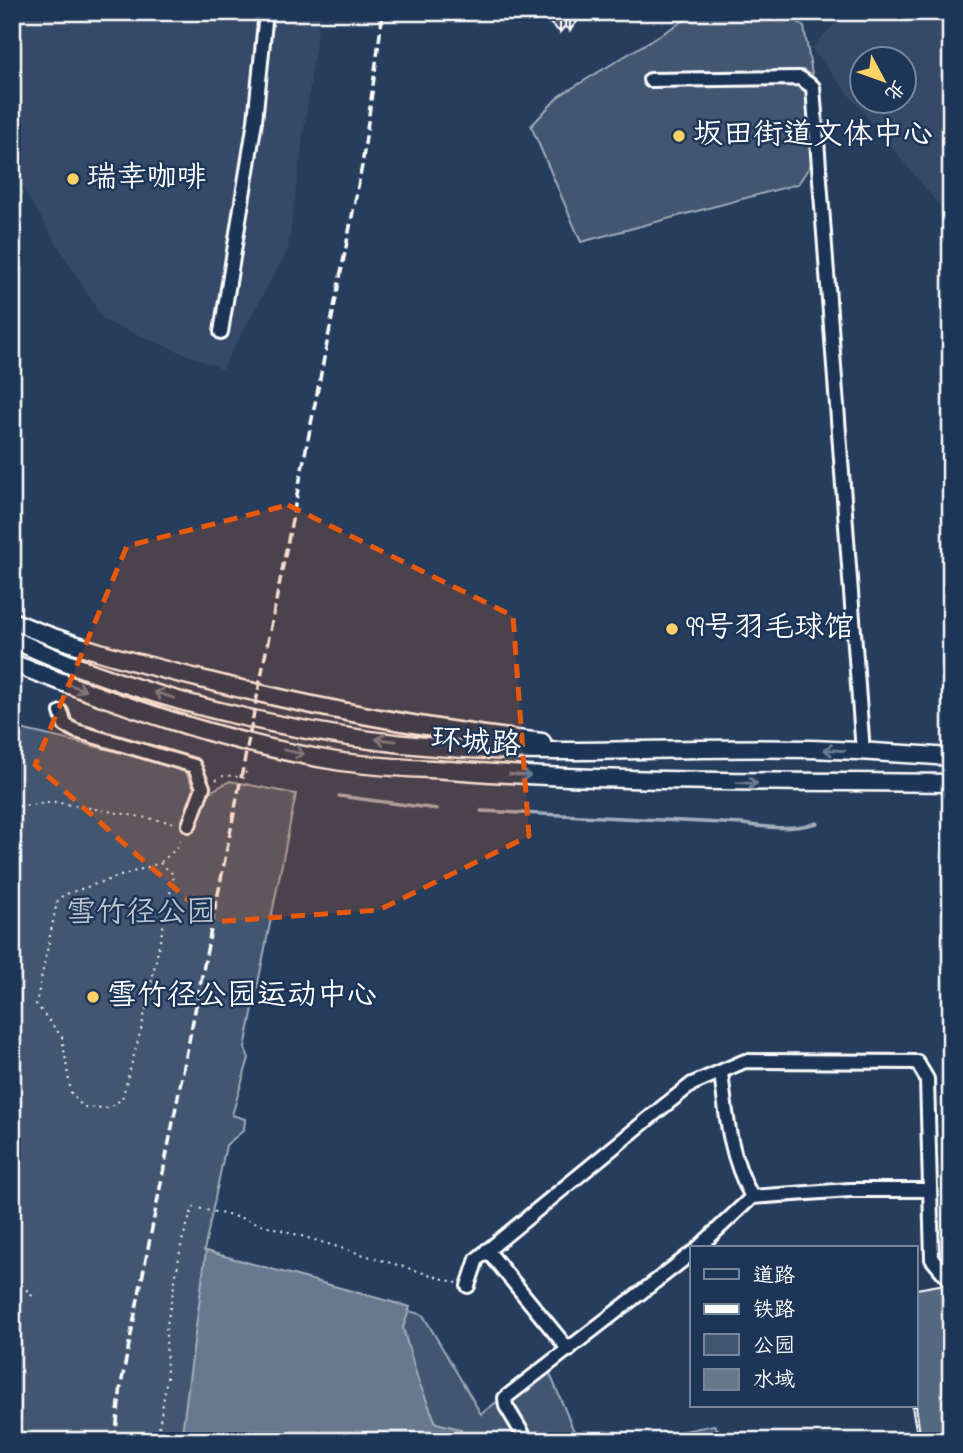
<svg xmlns="http://www.w3.org/2000/svg" width="963" height="1453" viewBox="0 0 963 1453" font-family="'Indie Flower','LXGW WenKai TC',sans-serif">
  <style>
    .built { fill: #344a68; fill-rule: evenodd }
    .green { fill: #425672; stroke: #a0aab8; stroke-width: 2 }
    .water { fill: #67788e; stroke: #a4aebb; stroke-width: 2 }
    .lines { fill: none; stroke-linecap: round; stroke-linejoin: round }
    .stream { stroke: #a4aebb; stroke-width: 3.5 }
    .minor-casing { stroke: #fff; stroke-width: 18 }
    .major-casing { stroke: #fff; stroke-width: 21 }
    .path { stroke: #fff; stroke-width: 2; stroke-dasharray: 2 5; stroke-linecap: butt }
    .minor { stroke: #1d3557; stroke-width: 12 }
    .major { stroke: #1d3557; stroke-width: 16 }
    .rail { stroke: #fff; stroke-width: 3.5; stroke-dasharray: 10 5; stroke-linecap: butt }
    .wall { fill: #49596f; stroke: #fff; stroke-width: 2 }
    .shaded-wall { fill: #3c485a; stroke: #fff; stroke-width: 2 }
    .building { fill: #556781; stroke: #fff; stroke-width: 2 }
    .oneway { stroke: #6c7c92 }
    .marked { fill: #e8590c; fill-opacity: 0.2; stroke: #e8590c; stroke-width: 5; stroke-dasharray: 14 9; stroke-linejoin: round }
    .poi-dot { fill: #ffd166; stroke: #1d3557; stroke-width: 2.5 }
    .labels { text-anchor: middle; dominant-baseline: central; stroke-width: 5; stroke-linejoin: round; paint-order: stroke }
    .poi-label { font-size: 30px; fill: #fff; stroke: #1d3557; text-anchor: start }
    .street-label { font-size: 30px; fill: #fff; stroke: #1d3557 }
    .park-label { font-size: 30px; fill: #bdc4ce; stroke: #1d3557 }
  </style>
  <rect width="100%" height="100%" fill="#263d5e"/>
  <filter id="ink" filterUnits="userSpaceOnUse"><feTurbulence type="fractalNoise" baseFrequency=".0143" numOctaves="2"/><feDisplacementMap in="SourceGraphic" scale="14" xChannelSelector="R" yChannelSelector="G"/><feConvolveMatrix kernelMatrix="1 2 1 2 8 2 1 2 1" color-interpolation-filters="sRGB"/></filter>
  <g filter="url(#ink)">
    <!-- built -->
    <g class="built">
      <polygon points="12,12 320,12 288,250 222,369 104,321 12,171"/>
      <path d="M847,12H951V220L811,48ZM862,60H904V102H862Z"/>
    </g>
    <!-- green -->
    <g class="green">
      <polygon points="698,12 786,12 804,27 824,145 798,184 581,242 531,126 559,96"/>
      <polygon points="12,727 183,767 199,798 230,781 296,794 245,1048 249,1058 232,1115 245,1119 244,1130 226,1145 204,1251 423,1315 481,1414 546,1364 578,1441 12,1441"/>
      <polygon points="714,1425 728,1441 634,1441"/>
    </g>
    <!-- water -->
    <polygon class="water" points="206,1251 410,1307 403,1328 418,1380 436,1423 460,1429 468,1441 181,1441"/>
    <g class="lines">
      <!-- stream -->
      <g class="stream">
        <polyline points="339,796 437,809"/>
        <path d="M481,811L743,824C769,828 791,830 817,823"/>
      </g>
      <defs>
        <g id="minor">
          <polyline points="650,80 800,78 813,87 863,752"/>
          <polyline points="221,332 255,121 266,12"/>
          <polyline points="61,712 65,725 76,731 194,766 203,787 189,825"/>
          <path d="M721,1072C726,1116 730,1158 752,1197"/>
          <polyline points="698,1248 752,1197 850,1190 930,1190"/>
          <polyline points="487,1250 569,1350"/>
          <polyline points="468,1286 477,1259 664,1106 692,1084 745,1061 917,1062 927,1079 932,1259 951,1282"/>
          <polyline points="527,1441 506,1406 505,1398 692,1253"/>
        </g>
        <g id="major">
          <path d="M12,621C73,647 137,663 201,679C314,708 426,729 542,742"/>
          <path d="M12,639C152,705 335,745 490,750C596,754 702,746 808,749C855,750 903,754 951,757"/>
          <path d="M12,663C117,704 224,743 336,761C378,768 421,768 463,771C626,783 788,781 951,783"/>
        </g>
      </defs>
      <!-- minor casing -->
      <use href="#minor" class="minor-casing"/>
      <!-- major casing -->
      <use href="#major" class="major-casing"/>
      <!-- path -->
      <g class="path">
        <polyline points="216,780 225,775 245,778 246,771"/>
        <polyline points="12,807 55,802 176,823"/>
        <polyline points="161,862 177,848 182,837"/>
        <polygon points="160,863 174,875 142,1026 122,1099 109,1108 83,1107 71,1093 62,1037 36,1004 57,902 63,895"/>
        <polyline points="12,1274 33,1297"/>
        <polyline points="157,1441 167,1377 166,1330 182,1241 193,1207 245,1219 457,1283"/>
      </g>
      <!-- minor -->
      <use href="#minor" class="minor"/>
      <!-- major -->
      <use href="#major" class="major"/>
      <!-- rail -->
      <polyline class="rail" points="115,1441 121,1385 362,166 383,12"/>
    </g>
    <!-- wall -->
    <g class="wall">
      <polygon points="537,12 580,12 579,19 570,30 565,26 560,32"/>
      <polygon points="912,1406 916,1406 951,1441 918,1441"/>
    </g>
    <!-- shaded-wall -->
    <g class="shaded-wall">
      <polygon points="560,12 565,12 565,26 560,32"/>
      <polygon points="570,12 580,12 579,19 570,30"/>
    </g>
    <!-- building -->
    <polygon class="building" points="951,1283 951,1441 921,1441 916,1406 916,1289"/>
    <!-- one-way arrows -->
    <defs><path id="oneway-shaft" d="M-6 0H5M1.5-3L5.5 0L1.5 3" fill="none" stroke-width="1.6" stroke-linecap="round" stroke-linejoin="round" transform="scale(1.75)"/></defs>
    <g class="oneway">
      <use href="#oneway-shaft" transform="translate(76 687) rotate(21)"/>
      <use href="#oneway-shaft" transform="translate(164 695) rotate(-163)"/>
      <use href="#oneway-shaft" transform="translate(386 740) rotate(-174)"/>
      <use href="#oneway-shaft" transform="translate(834 750) rotate(-177)"/>
      <use href="#oneway-shaft" transform="translate(294 752) rotate(12)"/>
      <use href="#oneway-shaft" transform="translate(520 775) rotate(4)"/>
      <use href="#oneway-shaft" transform="translate(747 783) rotate(2)"/>
    </g>
  </g>
  <!-- marked area -->
  <path class="marked" d="M288,505L513,616L529,836L379,910L213,922L35,765L127,546Z"/>
  <!-- markers -->
  <g class="poi-dot">
    <circle cx="679" cy="136" r="7"/>
    <circle cx="73" cy="179" r="7"/>
    <circle cx="672" cy="629" r="7"/>
    <circle cx="93" cy="997" r="7"/>
  </g>
  <g class="labels">
    <!-- poi labels -->
    <g class="poi-label">
      <text x="693" y="136">坂田街道文体中心</text>
      <text x="87" y="179">瑞幸咖啡</text>
      <text x="686" y="629">99号羽毛球馆</text>
      <text x="107" y="997">雪竹径公园运动中心</text>
    </g>
    <!-- street labels -->
    <g class="street-label">
      <text transform="translate(476 744) rotate(4)">环城路</text>
    </g>
    <!-- park labels -->
    <g class="park-label">
      <text x="141" y="914">雪竹径公园</text>
    </g>
  </g>
  <!-- margin -->
  <rect width="963" height="1453" fill="none" stroke="#1d3557" stroke-width="42"/>
  <rect x="21" y="21" width="921" height="1411" fill="none" stroke="#fff" stroke-width="2.5" filter="url(#ink)"/>
  <!-- legend -->
  <rect x="690" y="1246" width="228" height="161" fill="#1d3557" stroke="#77869a" stroke-width="2"/>
  <rect x="704" y="1269" width="35" height="10" fill="#1d3557" stroke="#77869a" stroke-width="2"/>
  <text x="753" y="1282" font-size="21" fill="#ffffff">道路</text>
  <rect x="704" y="1304" width="35" height="10" fill="#ffffff" stroke="#77869a" stroke-width="2"/>
  <text x="753" y="1316" font-size="21" fill="#ffffff">铁路</text>
  <rect x="704" y="1334" width="35" height="21" fill="#425672" stroke="#77869a" stroke-width="2"/>
  <text x="753" y="1352" font-size="21" fill="#ffffff">公园</text>
  <rect x="704" y="1369" width="35" height="21" fill="#67788e" stroke="#77869a" stroke-width="2"/>
  <text x="753" y="1386" font-size="21" fill="#ffffff">水域</text>
  <!-- north arrow -->
  <g transform="translate(883 80) rotate(131)"><circle r="33" fill="#1d3557" stroke="#77869a" stroke-width="2"/>
  <path d="M0-5L12 26L0 18L-12 26Z" fill="#ffd166"/>
  <text y="-10" font-size="19" font-weight="bold" text-anchor="middle" fill="#ffffff">北</text>
  </g>
</svg>
